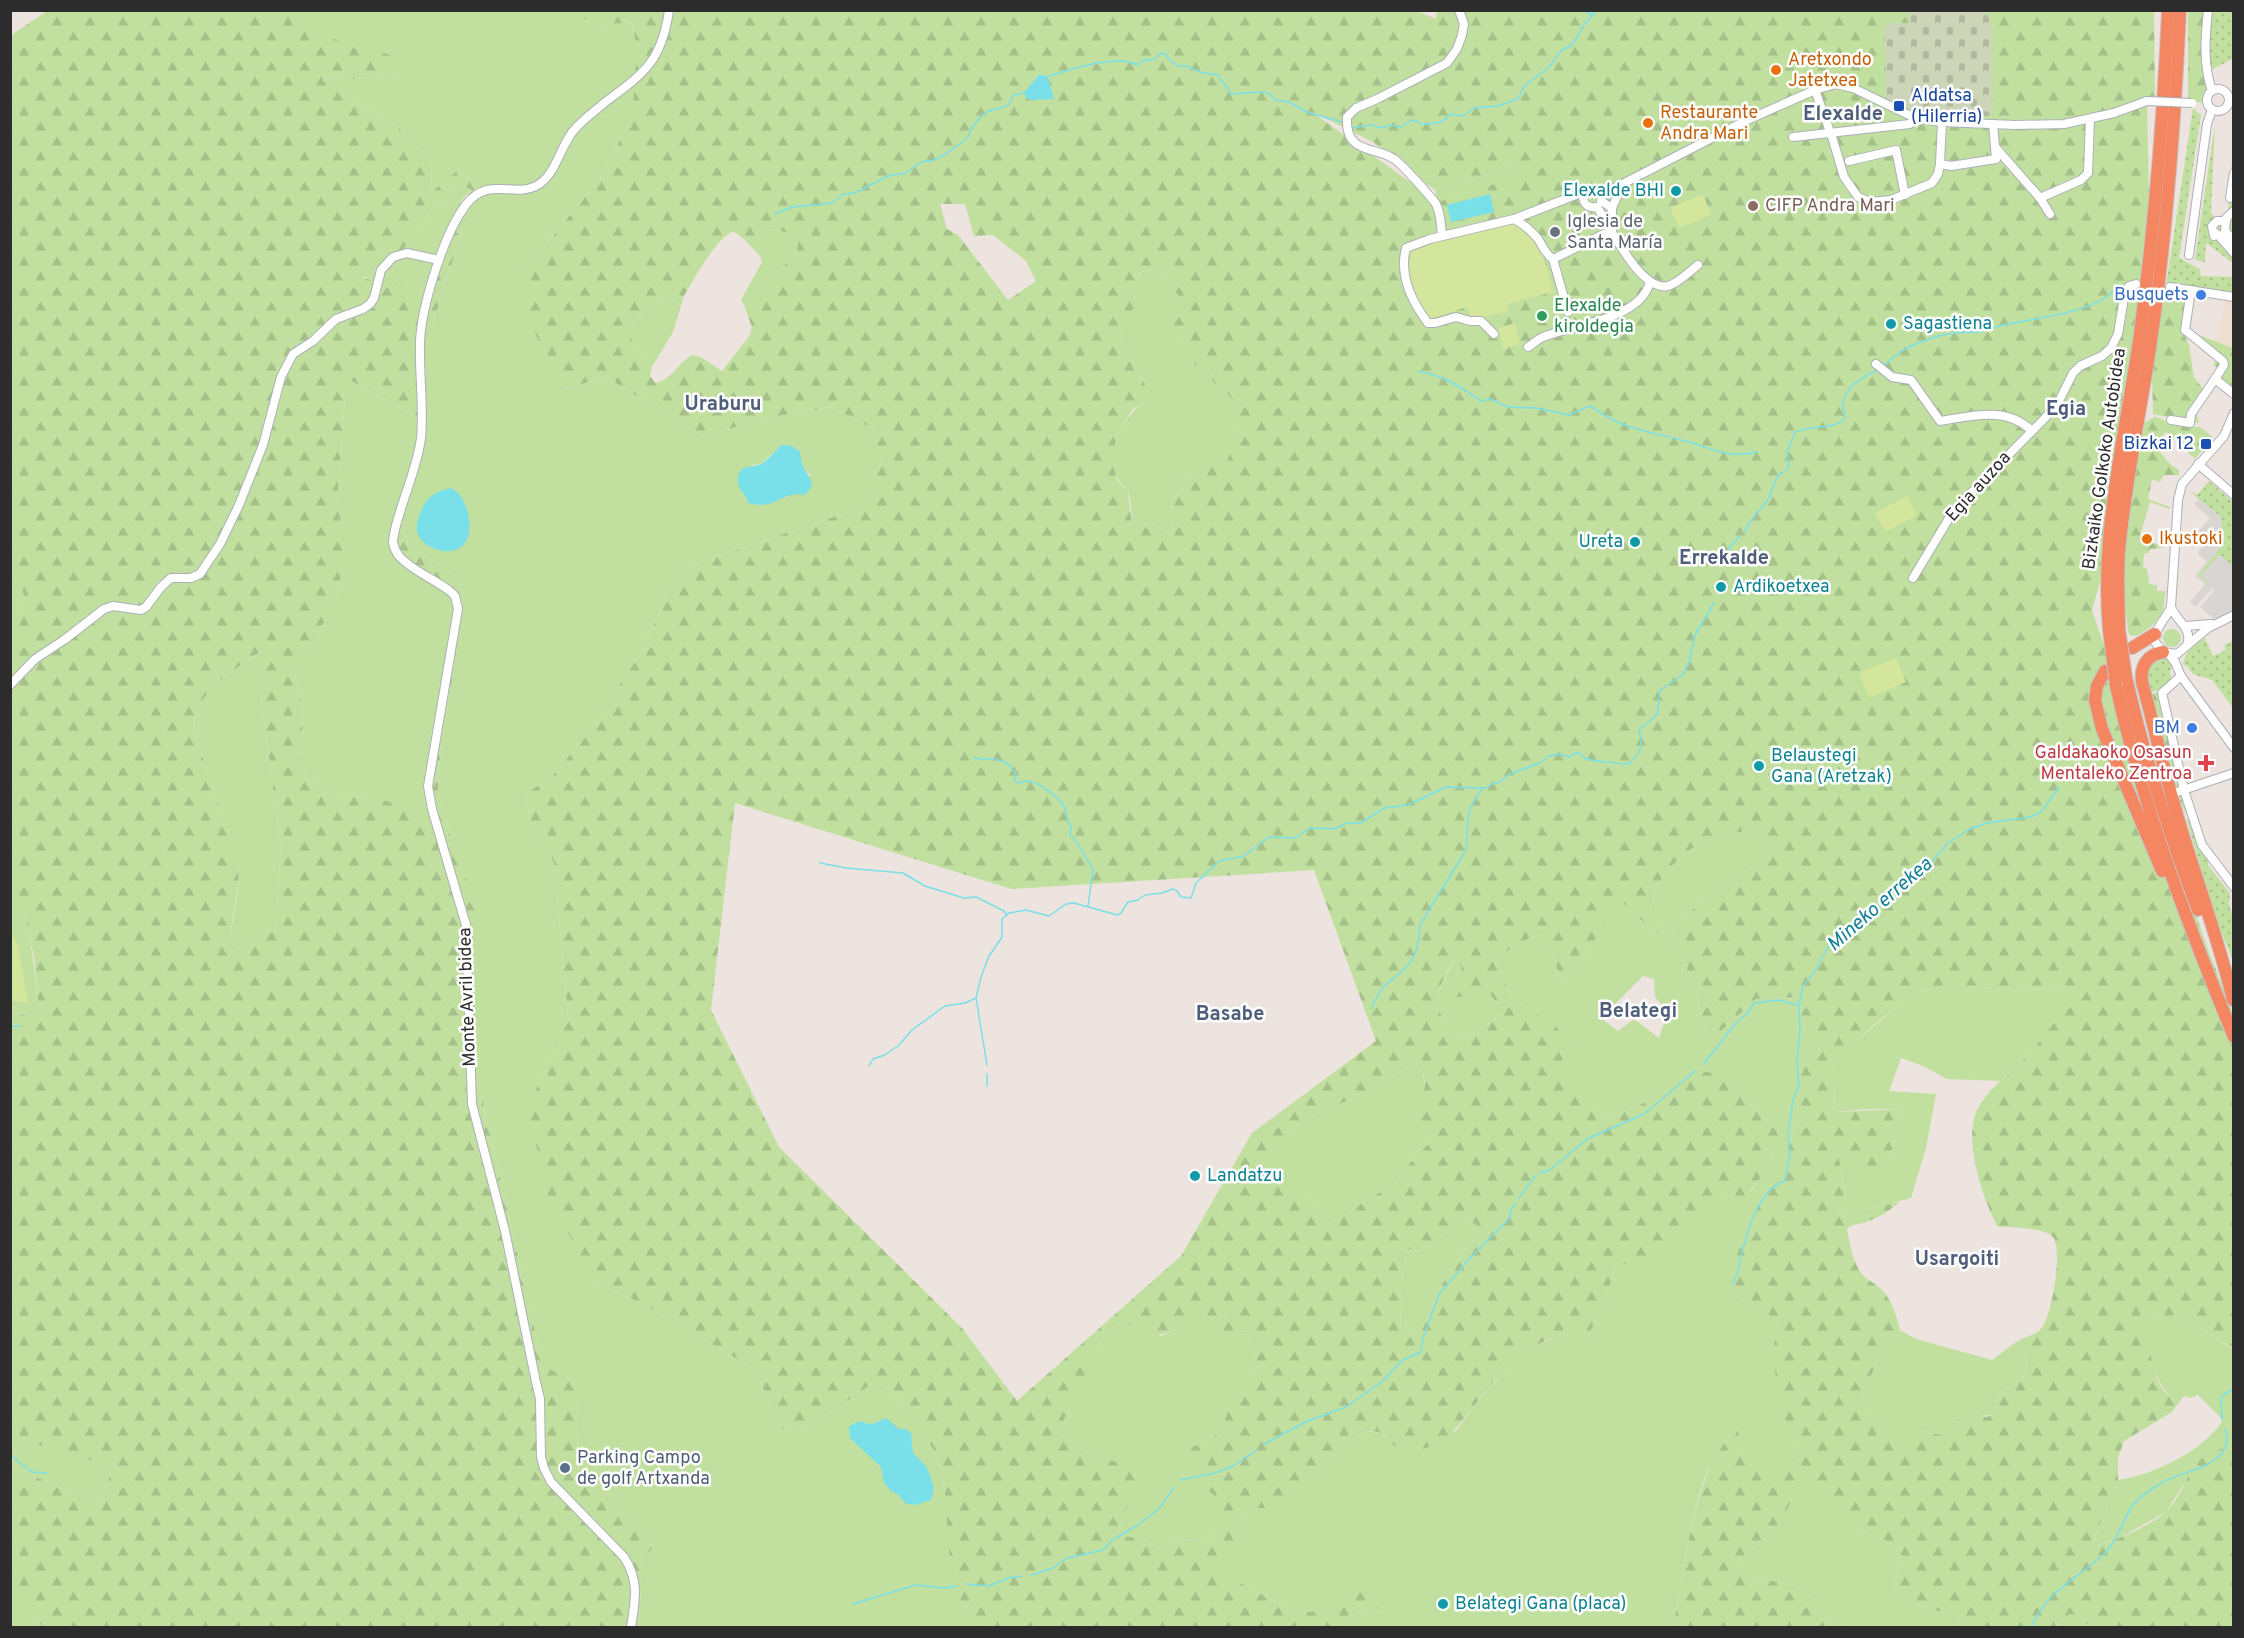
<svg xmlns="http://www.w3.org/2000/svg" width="2244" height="1638" viewBox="0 0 2244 1638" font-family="Overpass,sans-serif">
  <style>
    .education { fill: #edded0 }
    .grass { fill: #c1e09f; fill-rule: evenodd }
    .forest { fill: url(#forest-firs); fill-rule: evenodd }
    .cemetery { fill: url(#cemetery-stones) }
    .park { fill: url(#park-dots) }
    .pitch { fill: #d4e69c }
    .plaza { fill: #d9d5d2 }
    .water { fill: #79dfe8 }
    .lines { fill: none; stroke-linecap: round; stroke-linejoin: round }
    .stream { stroke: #79dfe8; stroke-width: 1.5 }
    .minor-casing { stroke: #acb0b7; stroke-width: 10 }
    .highway-casing { stroke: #c4c4c4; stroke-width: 14 }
    .minor { stroke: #fff; stroke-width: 8 }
    .highway { stroke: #f48762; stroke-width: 12 }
    .minor-bridge-casing { stroke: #acb0b7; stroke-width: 10; stroke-linecap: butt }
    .highway-bridge-casing { stroke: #c4c4c4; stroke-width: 14; stroke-linecap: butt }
    .minor-bridge { stroke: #fff; stroke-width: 8 }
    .highway-bridge { stroke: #f48762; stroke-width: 12 }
    .food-dot { fill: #e8710a; stroke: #fff; stroke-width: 2 }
    .transit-dot { fill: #1a4fb4; stroke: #fff; stroke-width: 2 }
    .culture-dot { fill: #0f9aa8; stroke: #fff; stroke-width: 2 }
    .education-dot { fill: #8d6e63; stroke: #fff; stroke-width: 2 }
    .worship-dot { fill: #6b7280; stroke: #fff; stroke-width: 2 }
    .shop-dot { fill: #3f7fe0; stroke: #fff; stroke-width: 2 }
    .leisure-dot { fill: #2e9e5b; stroke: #fff; stroke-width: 2 }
    .health-dot { fill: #e0444e; stroke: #fff; stroke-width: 2 }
    .service-dot { fill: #5c6f8a; stroke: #fff; stroke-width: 2 }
    .labels { text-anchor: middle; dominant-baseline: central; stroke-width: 5; stroke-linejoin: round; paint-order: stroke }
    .food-label { font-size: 18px; fill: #c56008; stroke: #fff; text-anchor: start }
    .transit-label { font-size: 18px; fill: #164399; stroke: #fff; text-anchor: start }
    .culture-label { font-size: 18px; fill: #0d838f; stroke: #fff; text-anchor: start }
    .education-label { font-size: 18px; fill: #785e54; stroke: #fff; text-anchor: start }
    .worship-label { font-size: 18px; fill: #5b616d; stroke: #fff; text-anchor: start }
    .shop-label { font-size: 18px; fill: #366cbe; stroke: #fff; text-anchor: end }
    .leisure-label { font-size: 18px; fill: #27864d; stroke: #fff; text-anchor: start }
    .street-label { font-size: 18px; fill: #2c2c2c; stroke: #fff }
    .health-label { font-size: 18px; fill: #be3a42; stroke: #fff; text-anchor: end }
    .service-label { font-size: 18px; fill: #4e5e75; stroke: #fff; text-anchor: start }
    .neighbourhood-label { font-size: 20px; font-weight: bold; fill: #4f5e7a; stroke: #fff }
    .water-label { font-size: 20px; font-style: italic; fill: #168196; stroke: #fff }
  </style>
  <defs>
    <pattern id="forest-firs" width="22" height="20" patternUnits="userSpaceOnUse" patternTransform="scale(1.5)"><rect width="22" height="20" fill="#c1e09f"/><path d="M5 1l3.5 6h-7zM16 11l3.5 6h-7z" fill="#a6c089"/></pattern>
    <pattern id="cemetery-stones" width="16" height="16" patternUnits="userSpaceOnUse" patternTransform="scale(1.5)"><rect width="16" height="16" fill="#ccd5b8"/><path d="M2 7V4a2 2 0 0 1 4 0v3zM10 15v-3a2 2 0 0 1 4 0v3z" fill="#afb79e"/></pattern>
    <pattern id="park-dots" width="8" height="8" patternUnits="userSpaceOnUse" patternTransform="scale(1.5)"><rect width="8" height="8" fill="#c1e09f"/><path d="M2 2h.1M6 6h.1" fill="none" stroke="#a6c089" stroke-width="1.8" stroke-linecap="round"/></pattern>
  </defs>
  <rect width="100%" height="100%" fill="#ede4df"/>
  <!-- education -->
  <polygon class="education" points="2226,301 2233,303 2233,350 2216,345"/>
  <!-- grass -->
  <g class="grass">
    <path d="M322,10H562L603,25L631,22L638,49L632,117L601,177L521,275L562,390L606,377L703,437L762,419L830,407L872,428L882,459L863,507L679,569L640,654L587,735L553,775L526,794L530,823L554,863L568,1016L528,1109L598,1284L641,1303L753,1368L783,1429L808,1428L873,1383L889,1388L909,1409L939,1459L962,1602L982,1627H639L642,1569L640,1554L648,1553L653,1547L651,1540L578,1463L577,1387L569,1378L543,1367L484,1108L450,835L438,792L439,765L463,606L460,578L407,545L403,518L431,409V328L477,184L458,170L431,194L432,161L397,126L321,80L398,77L302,30ZM782,445L810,475C787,499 781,502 748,503L746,495L752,465L761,464Z"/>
    <polygon points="1513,166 1517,178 1438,202 1435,190"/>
    <polygon points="460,186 471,189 462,200 456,213 419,311 382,284 362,276 386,246 399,254 430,212"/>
    <path d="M778,230C793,234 802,239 795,255L744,305L741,300L762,262L760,256L746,241L760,231Z"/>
    <path d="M1159,266L1183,303L1186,313L1171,321L1183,343L1190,367L1200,361L1211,373L1213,382C1250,407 1241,425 1228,461H1212L1204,469L1180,478L1183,487L1171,501L1173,534L1151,524L1132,525C1131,515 1132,501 1128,492C1125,486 1119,483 1117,477C1107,450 1122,417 1144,402V382L1123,352L1119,326L1135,297L1133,289L1140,273Z"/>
    <path d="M684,296L673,332L652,367C646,359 637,350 632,341C620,316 669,300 684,296Z"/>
    <polygon points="350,381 417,417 416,443 414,458 398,503 390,538 455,599 431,808 327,793 306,777 299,755 304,712 295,674 314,643 339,590 343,530 337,503 345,397"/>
    <path d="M11,581L23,587C27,604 19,613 11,627Z"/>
    <circle cx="2172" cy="638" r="9"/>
    <path d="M261,652L258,676L281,846L275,933L231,945C230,918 242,890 238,863L195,734L194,715L203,699L213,686L228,674Z"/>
    <path d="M1751,830C1764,836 1765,850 1759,862L1692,910L1672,931L1697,994L1701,1016L1712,1039L1756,999L1797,997L1806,1033L1821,1052L1799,1063L1801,1076L1795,1124L1785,1159L1758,1205L1723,1290L1736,1295L1777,1320L1774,1353L1786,1421L1800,1462L1747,1474L1737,1427L1731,1432C1723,1446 1711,1461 1705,1477C1688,1525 1683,1577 1673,1627H1341C1347,1614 1358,1612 1372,1611L1365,1592C1337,1609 1309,1636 1284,1599V1606L1222,1574L1237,1531L1249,1508L1311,1480L1363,1432C1380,1429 1389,1439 1401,1450L1456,1431L1473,1407L1514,1360L1528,1350L1557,1336L1575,1333L1587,1339L1606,1298L1616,1264L1727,1195L1751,1191L1761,1178L1775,1148L1773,1126L1746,1102L1731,1080L1688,1071L1664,1093L1610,1119L1557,1068L1571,1042L1521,1003L1517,1005L1495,965C1504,950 1523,939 1540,935C1548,945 1561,967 1557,980L1552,984L1573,975L1619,898L1656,934L1665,931C1660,923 1653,915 1653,905C1653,878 1683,852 1705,841C1719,834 1736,833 1751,830ZM1643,976L1654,979L1655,997L1668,1011L1659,1038L1634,1019L1618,1031L1601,1018Z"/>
    <path d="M10,871C30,915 34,964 39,1011L34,1016L11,1014Z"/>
    <path d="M1457,957L1462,968L1451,986L1457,997L1490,993L1503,1014L1473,1033L1463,1037C1455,1030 1445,1022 1440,1012C1432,995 1449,971 1457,957Z"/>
    <path d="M1957,985L2005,990L2072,989L2073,994C2059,1027 2026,1058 2000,1081L1947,1079L1923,1066L1901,1058L1889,1091L1936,1094L1926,1148L1911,1198L1840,1215L1836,1202L1845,1199L1846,1197L1838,1154L1850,1156L1862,1163L1894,1166L1890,1156L1898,1133L1902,1109H1868L1834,1112L1835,1089L1830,1075L1835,1064L1845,1051L1902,1002L1913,995L1939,986Z"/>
    <path d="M1416,1064C1432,1079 1422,1099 1416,1117L1440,1132L1407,1166L1396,1184L1368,1199L1335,1222L1261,1158L1305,1120L1355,1097Z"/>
    <polygon points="1470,1221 1477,1226 1477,1234 1441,1286 1422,1330 1412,1334 1400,1332 1402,1282 1407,1249 1420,1251 1460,1223"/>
    <path d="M1226,1315L1223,1336L1230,1333L1237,1335L1247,1334C1251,1347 1259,1359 1259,1372C1230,1389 1236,1400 1223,1425C1218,1434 1209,1438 1202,1444L1227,1505L1209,1541L1174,1540L1171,1551L1136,1538L1119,1535L1120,1525L1141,1468L1093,1456L1057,1432C1065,1418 1074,1403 1081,1387C1093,1358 1095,1336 1126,1320L1161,1336L1190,1323Z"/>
    <path d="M2178,1315L2233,1349V1449H2229L2197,1463L2166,1512L2119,1538L2091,1547L2118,1480C2153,1475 2204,1451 2223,1420L2198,1395L2190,1398L2184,1396L2177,1405C2153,1379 2150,1360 2141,1326L2154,1318Z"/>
    <path d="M1900,1330L1916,1339L1992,1360L2019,1340C2031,1369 2031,1379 2000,1391L1998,1405L1993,1415L1959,1417L1953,1437L1921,1431L1908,1441L1905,1460L1895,1449L1862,1395L1878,1361Z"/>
    <polygon points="20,1442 116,1454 102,1500 62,1489 11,1465"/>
    <polygon points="1807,1474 1817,1488 1862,1530 1902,1549 1894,1587 1898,1598 1960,1618 1957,1627 1848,1627 1836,1618 1825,1616 1811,1597 1793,1585 1729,1573 1739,1560 1776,1528"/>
    <polygon points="11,1587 43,1627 11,1627"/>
    <polygon points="2071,1614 2082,1619 2090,1627 2055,1628 2062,1619"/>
  </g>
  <!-- forest -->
  <g class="forest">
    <path d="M1415,10L1436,19L1437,10L2154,11L2155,96L2133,104L2147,101L2150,249L2107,558L2092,610L2207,947L2233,1013L2234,1349L2178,1315L2154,1318L2143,1325L2156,1377L2163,1390L2177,1405L2172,1412L2124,1441L2118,1458V1480L2091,1546C2107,1546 2154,1523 2166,1512C2189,1491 2188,1446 2233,1449V1627H2090L2082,1619L2071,1614L2062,1619L2055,1627H1957L1960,1618L1898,1598L1894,1587L1902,1549L1862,1530L1826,1504L1807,1475L1776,1528L1739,1560L1730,1573L1793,1585L1811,1597L1825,1616L1836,1618L1848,1627H1673C1683,1577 1688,1525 1706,1477C1711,1461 1723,1446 1731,1432L1737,1426L1747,1473L1800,1461C1787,1427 1774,1390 1774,1353C1774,1342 1776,1331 1777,1320L1736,1295L1722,1290L1758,1205L1785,1159L1795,1124L1801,1076L1799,1063L1821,1052L1806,1033L1797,997L1756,999L1712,1039L1701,1016L1697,994L1672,931L1692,910L1759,862C1765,850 1764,836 1751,830C1736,833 1719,834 1705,841C1684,851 1652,880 1653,905C1654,915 1660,923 1665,931L1656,934L1619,899L1573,975L1547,987L1557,980C1561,967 1548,945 1540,935C1523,939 1504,950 1495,965L1517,1005L1521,1003L1556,1027L1571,1042L1558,1068L1610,1119L1664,1093L1687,1071L1722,1073L1731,1080L1746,1102L1773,1126L1780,1136L1761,1178L1741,1201L1727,1195L1696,1216L1655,1252L1639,1263L1616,1264L1606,1298L1587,1339C1573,1332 1566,1333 1552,1338C1518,1351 1495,1380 1473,1407C1459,1424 1451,1439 1429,1447C1423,1449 1409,1453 1402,1450C1386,1444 1388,1428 1363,1432L1311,1480L1264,1508H1249L1237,1531L1223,1574L1284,1606L1283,1598C1319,1638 1349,1579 1390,1591C1388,1595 1386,1601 1383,1604C1369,1618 1351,1605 1341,1627H982L962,1602L951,1577L945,1495L939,1459L909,1409L889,1388L873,1383L808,1428L783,1429L753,1368L641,1303L598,1284L548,1198L528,1108L568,1016L554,863L530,823L526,794L553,775L587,735L640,654L679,569L863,507L882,459L872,428L830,407L762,419L703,437L606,377L561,390L534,331L521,275L601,177L632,117L637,49L632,22L603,25L562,11ZM1312,112L1373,142L1435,190L1513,166L1517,177L1438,202ZM940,204H965L974,236L993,235L1026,261L1036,281L1008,300L958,235L947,229ZM778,230C793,234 802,239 795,255L744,305L752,327L750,335L722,371L701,357L692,355C679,362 671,380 656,383L650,376L652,367C646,359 637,350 632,340C620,316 669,300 684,296C695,278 714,241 733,231L746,241L760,231ZM1159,266L1183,303L1186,313L1170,321L1183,343L1180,346L1190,367L1200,362L1211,373L1213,382C1250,407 1241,425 1227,461L1212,460L1204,469L1180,478L1183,488L1171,501L1173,534L1151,524L1132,525L1128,492L1117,480L1114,467L1115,444L1124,423L1132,410L1144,402L1147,392L1144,382L1123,352L1119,327L1131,323C1134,305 1133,289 1139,273ZM735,803L1011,889L1314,870L1376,1041L1252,1133L1181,1256L1017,1401L962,1328L779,1147L711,1010ZM1457,957L1462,968L1451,986L1453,994L1457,997L1469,996L1479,1002L1485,1000L1490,994L1498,1005V1014L1502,1015L1473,1033L1463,1037C1455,1029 1445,1022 1440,1012C1432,995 1448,970 1457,957ZM1957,985L2005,990L2072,989C2073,1000 2064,1009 2058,1017C2047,1034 2034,1049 2020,1063C2005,1078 1982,1094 1975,1115C1965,1147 1983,1198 1997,1226C2010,1228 2042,1227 2052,1236C2064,1247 2052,1318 2040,1330C2036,1334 2025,1337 2019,1340C2031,1369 2031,1379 2000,1391L1998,1405L1993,1415L1986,1417L1966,1413L1959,1417L1953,1437L1921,1431L1913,1432L1908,1441L1904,1459L1895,1449L1862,1395L1878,1361L1900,1330C1897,1317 1892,1301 1883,1291C1876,1283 1865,1280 1859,1270C1852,1258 1850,1243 1847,1229C1853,1223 1859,1225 1866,1222C1879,1218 1891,1210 1900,1201L1840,1215L1836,1203L1845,1199L1846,1197L1838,1154C1856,1156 1862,1163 1871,1178L1895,1166L1890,1156L1898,1133L1902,1109L1834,1112C1833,1104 1835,1096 1835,1089C1834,1084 1831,1080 1831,1075C1831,1058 1896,1005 1912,996C1927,988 1941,986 1957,985ZM1416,1064C1438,1085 1412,1103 1417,1124L1439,1133L1407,1166L1396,1184L1368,1199L1335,1222L1262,1158L1305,1120L1355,1097ZM1470,1221L1477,1226V1234L1441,1286L1422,1330L1412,1334L1400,1332L1402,1282L1407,1249L1420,1251L1460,1223ZM1226,1315L1222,1337L1230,1333L1237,1335L1247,1334C1251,1347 1259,1359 1259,1372C1250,1377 1239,1385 1234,1394C1227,1406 1228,1423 1217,1433C1209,1440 1199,1445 1188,1449L1212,1469L1208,1490L1226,1505L1209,1541L1174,1540L1171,1551L1136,1538L1119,1535L1120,1525L1142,1468L1093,1456L1057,1432C1065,1418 1073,1404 1080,1390C1094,1360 1093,1337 1126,1320C1151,1345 1161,1334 1189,1324C1201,1320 1214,1318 1226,1315Z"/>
    <path d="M47,11H322L302,30L394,56L399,77L322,80L397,126L432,161L431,193L458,170L477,184L431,328V409L403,518L407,545L460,578L463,606L439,765L438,792L450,835L476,904L479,1056L484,1108L543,1366L569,1378L577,1387L578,1463L651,1540L653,1547L648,1553L640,1555L642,1569L639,1627H43L11,1588V1465L62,1489L102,1500L116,1455L91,1460L50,1447L20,1442L11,1463V1014L34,1016L39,1011L34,957L25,915L10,871V627C19,613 27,604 22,587L10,581V36ZM460,186L471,189L456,213L419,310L408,282L386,277L382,284L362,277L386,246L399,255L430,212ZM351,381L417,417L416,443L414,458L398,503L390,538L403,561L455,599C456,638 442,691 434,730C429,756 423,781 430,807L327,793L306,777L299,755L304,712L295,674L314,643L339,590L345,531L343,530L337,503L345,397ZM260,652L258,676L281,846L275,932L232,945C228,917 242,890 238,862L195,734L194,715L203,699L213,686L228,674Z"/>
    <polygon points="2188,11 2211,11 2209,56 2211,70 2203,103 2188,100"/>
    <polygon points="2165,290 2189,295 2182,330 2189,345 2194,377 2203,389 2195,409 2199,423 2153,414 2152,367"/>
    <polygon points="2199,335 2233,348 2233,391 2218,378 2218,368 2213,365 2218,358"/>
    <path d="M2155,417L2181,426L2200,427L2213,437L2195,459L2166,432L2154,445L2170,464L2179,470V475H2164L2160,482L2152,479L2148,499L2170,507L2169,509L2150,502L2140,536L2152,543L2164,545L2162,548L2150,549L2148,553L2144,554L2143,567L2147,569L2149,584L2157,585V591H2165C2165,597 2164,604 2163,610C2159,621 2142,637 2131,636L2128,632L2123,581L2132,488L2145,422Z"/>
    <polygon points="2160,691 2186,784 2176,787 2149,696"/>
  </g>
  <!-- cemetery -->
  <polygon class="cemetery" points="1910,11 1984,11 1993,24 1991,116 1922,115 1886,99 1885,28 1891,23 1910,23"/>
  <!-- park -->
  <g class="park">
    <polygon points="2211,11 2234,11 2233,59 2211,70 2209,56"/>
    <polygon points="2193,108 2201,115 2179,258 2200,269 2201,276 2233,277 2233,294 2166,286"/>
    <polygon points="2215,124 2211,212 2216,220 2222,221 2228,213 2233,146 2233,263 2206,243 2205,263 2195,259"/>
    <polygon points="2209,481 2233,502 2233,567 2210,584 2202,593 2201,592 2208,584 2198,575 2223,544 2221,517 2189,491 2197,495"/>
    <path d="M2205,638L2213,656L2226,650L2224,645L2233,641V708L2212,680L2193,674L2187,666L2183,664C2185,651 2195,645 2205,638Z"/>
    <polygon points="2165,658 2171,661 2172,667 2170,672 2172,681 2170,684 2149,694 2145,674 2149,665"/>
    <polygon points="2184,790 2209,854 2208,865 2230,893 2229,903 2234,923 2233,961 2214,913 2187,821 2189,818 2178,800 2177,792"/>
  </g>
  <!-- pitch -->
  <g class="pitch">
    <polygon points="1703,194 1711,215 1679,228 1670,208"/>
    <path d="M1514,221C1541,235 1546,265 1553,292L1507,304L1509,311L1471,320L1467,307L1432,318L1426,316C1415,296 1401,274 1412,251L1430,242Z"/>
    <polygon points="1515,323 1520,344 1503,349 1498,328"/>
    <polygon points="1907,496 1917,515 1885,532 1875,513"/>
    <polygon points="1896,658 1906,682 1869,698 1859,673"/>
    <polygon points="11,932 18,945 28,1003 11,1000"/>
  </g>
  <!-- plaza -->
  <polygon class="plaza" points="2199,499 2221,517 2223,544 2198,575 2208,584 2201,592 2210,584 2201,575 2220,554 2233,567 2233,612 2215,620 2200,607 2214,591 2213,588 2195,607 2190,602 2205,584 2195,576 2207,562 2197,553 2208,541 2198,532 2210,518 2194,504"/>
  <!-- water -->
  <g class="water">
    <polygon points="1040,74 1048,78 1054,99 1030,100 1025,97 1025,91"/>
    <polygon points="1490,194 1494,212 1451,222 1447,205"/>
    <path d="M782,445L792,446L800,452L802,464L812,482L810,489L804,495C786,491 778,504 762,505C758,505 752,504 748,503C746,493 738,490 738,482C737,464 751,468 761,464C766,462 777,449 782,445Z"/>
    <path d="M451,488C463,495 467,506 469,519C475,568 420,552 417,531C416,526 418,518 420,513C427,497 434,492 451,488Z"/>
    <path d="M886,1418L899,1429H906L911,1433L913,1453L926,1466L930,1475L934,1488L931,1500L915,1505L907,1504L903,1501L899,1495L891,1491L884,1483L881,1467L850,1438L849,1427C863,1417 860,1424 872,1424C877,1423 881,1419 886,1418Z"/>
  </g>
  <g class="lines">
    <!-- stream -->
    <g class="stream">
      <polyline points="1582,10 1593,15"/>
      <path d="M1045,77C1067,71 1115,53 1137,65L1142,61L1155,59L1160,54L1164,53L1172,62L1178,66H1187L1200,72L1218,75L1231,94L1263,92L1270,94L1275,100L1289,102L1306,112L1342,122"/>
      <path d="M1351,128L1372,125L1381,128L1391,125L1401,127L1411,120L1417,121L1421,124C1432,124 1443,125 1450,114L1463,116L1474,108L1497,106L1518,99L1524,86L1548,68L1561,51L1572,45L1584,25L1597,10"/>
      <path d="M775,214L792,207L832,203L842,195L857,192L888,176L906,173L923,161C936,164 956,146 968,138C969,129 982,113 991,110C997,108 1004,109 1009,104C1011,102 1011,99 1013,96L1025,92"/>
      <path d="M1885,365C1903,345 1937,334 1964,332C1968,332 1973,333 1977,332C1985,331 1992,328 1999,326C2026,319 2105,313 2117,285"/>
      <path d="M1418,371C1442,375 1461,387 1481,401L1490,399L1508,407L1536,408L1569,415L1590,406C1600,412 1611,420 1622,424C1642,432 1664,435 1685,441C1712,448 1727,459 1757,452"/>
      <path d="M1786,471L1789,464L1787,452L1795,432C1812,425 1829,430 1844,420C1846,415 1843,412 1843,406C1844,386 1862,378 1877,370"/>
      <path d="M1744,533C1748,520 1760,512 1767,501C1774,491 1772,479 1783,472"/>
      <polyline points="1726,561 1729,548 1740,536"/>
      <path d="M974,758C992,761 1007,755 1016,775L1014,780L1018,783C1021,783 1024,781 1027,781C1038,781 1061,799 1065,808C1067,815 1066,820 1071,826L1070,835L1078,844L1093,870L1088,906"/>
      <polyline points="820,863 846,868 903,873 925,886 964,898 976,897 1004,911 1007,915"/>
      <polyline points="976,998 987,1065"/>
      <path d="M1372,1008C1383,978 1391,985 1408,965C1418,954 1419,939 1420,925L1466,850L1468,818L1471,807L1482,788"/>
      <polyline points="10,1027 21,1026"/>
      <polyline points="1703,1065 1736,1023 1747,1014 1754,1003 1778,1000 1798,1005"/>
      <path d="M869,1066L873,1059L885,1055L899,1045L912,1030L945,1006L965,1003L976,998L981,977L989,956L1002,937V919L1009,913L1026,910L1049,916L1066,904L1074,903L1117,915L1121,913L1128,902L1138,900L1145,895L1162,893L1173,889L1177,891L1181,897L1191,898L1196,883L1219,861L1244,856L1269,837L1296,838L1310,828L1334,829L1347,823H1361L1384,808L1408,805L1446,787L1486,788L1492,784L1498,783L1510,774L1540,763L1549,756L1560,754L1569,757L1578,752C1581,754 1583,757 1585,758C1590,761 1624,764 1629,764C1642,751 1644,746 1639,730L1657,715L1660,690L1684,674L1690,658L1694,637L1714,603"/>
      <polyline points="987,1086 987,1074"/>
      <polyline points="1540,1173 1550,1170 1587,1139 1644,1114 1695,1071"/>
      <polyline points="1519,1198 1536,1175"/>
      <path d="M1732,1284C1739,1275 1739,1264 1742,1252C1748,1229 1760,1188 1785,1181L1790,1155L1788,1134L1793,1100L1799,1086L1797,1059L1800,1031L1799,1005L1803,986L1815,971L1829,945L1861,922L1889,900L1901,886L1923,872L1947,844L1968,830L1986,823L2031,817L2041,812L2059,787"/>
      <polyline points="2222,1420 2221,1401 2223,1395 2234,1389"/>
      <polyline points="1263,1445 1305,1422 1346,1407 1384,1380 1401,1361 1421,1352 1423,1338 1439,1294 1469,1259 1510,1218 1510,1212 1516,1203"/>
      <polyline points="10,1455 32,1472 47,1473"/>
      <polyline points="1180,1480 1215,1473 1233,1466 1257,1450"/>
      <polyline points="1032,1575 1053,1568 1067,1558 1103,1550 1114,1539 1138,1525 1155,1512 1162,1505 1174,1487"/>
      <polyline points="967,1584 989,1586 1008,1578 1022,1576"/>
      <polyline points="853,1604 916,1585 945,1588 957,1586"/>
      <path d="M2031,1628C2044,1592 2079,1578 2105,1553C2118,1540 2123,1520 2133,1505C2139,1498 2150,1490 2158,1485C2176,1473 2200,1472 2217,1458C2226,1451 2229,1440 2225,1429"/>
    </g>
    <defs>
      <g id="minor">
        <path d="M2208,10C2205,38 2203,64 2212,91"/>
        <circle cx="2218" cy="100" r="11"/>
        <polyline points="1815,90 1833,140 1844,177 1858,197 1870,202 1891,200 1932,183 1938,174 1940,164 1942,122"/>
        <polyline points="1793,137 1910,124 1915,118"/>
        <polyline points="1996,148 2040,198 2050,214"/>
        <polyline points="1849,161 1896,150 1905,195"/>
        <polyline points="1940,164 1951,166 1996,159 1993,124"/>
        <polyline points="2234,173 2230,198 2234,195"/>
        <polyline points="1601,195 1745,121 1815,90 1836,84 1853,88 1915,118 1942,122 2015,125 2064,124 2114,113 2147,101"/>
        <polyline points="2040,198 2081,180 2088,173 2090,119"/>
        <polyline points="1601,201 1612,208"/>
        <path d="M1597,207C1610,226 1640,292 1668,286C1679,283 1689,272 1698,265"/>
        <path d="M1597,207C1581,210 1578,190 1594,189L1601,195"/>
        <polyline points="2234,211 2226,218 2225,231 2234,241"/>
        <path d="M1514,219C1523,224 1531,230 1538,239C1543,246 1545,254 1553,259L1612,230"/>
        <polyline points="1612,230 1612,208 1622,185"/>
        <polyline points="2223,235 2220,237 2234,253"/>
        <path d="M1442,236C1441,226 1441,214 1436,204C1432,198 1401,163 1394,159C1375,146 1345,155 1347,117L1356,108L1377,99L1447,63L1457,49L1462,35L1464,24L1459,10"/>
        <polyline points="2220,237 2217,234 2214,236 2212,226 2217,221 2226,221"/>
        <polyline points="2189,255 2207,124 2212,110"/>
        <polyline points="1553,259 1568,312"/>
        <polyline points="2170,287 2234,297"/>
        <polyline points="2191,290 2185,330 2223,361 2224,365 2215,379 2234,394"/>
        <path d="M1494,334L1481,321H1470L1456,317L1435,323H1428C1412,302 1399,275 1406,248L1430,239L1514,219L1586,191"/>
        <path d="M1528,347C1533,344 1538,339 1543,337C1574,324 1640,320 1650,282"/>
        <path d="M1876,364L1892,377L1911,380L1940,421C1972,416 2005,406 2031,430"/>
        <path d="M2234,413L2224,436L2182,484L2178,500L2171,607C2166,619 2154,628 2155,642L2163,652L2177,654L2208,628L2234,615"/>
        <polyline points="2171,420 2190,423 2191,414 2215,379"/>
        <polyline points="2198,464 2234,495"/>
        <polyline points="1913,578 1951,515 1963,501 2045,418 2059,401 2073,373 2080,366 2102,356 2111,348 2118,334 2124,298 2129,286 2136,284"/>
        <path d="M2171,607C2177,622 2193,628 2187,645"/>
        <polyline points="2185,626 2211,624"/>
        <polyline points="2169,654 2175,662 2181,676 2234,748"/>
        <polyline points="2181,676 2162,693 2184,790 2202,845 2234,887"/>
        <polyline points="10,685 35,659 64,640 104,609 113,606 141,610 146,607 161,587 171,578 191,578 200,574 220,544 239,505 263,445 281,377 293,354 313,341 336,319 363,309 370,304 374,298 381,270 393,257 407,253 439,260"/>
        <polyline points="2177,792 2234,773"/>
        <path d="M631,1628C635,1600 640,1582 624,1557L551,1482L544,1468L541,1457L540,1399L536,1382L505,1231L472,1104L466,925L432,809L428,786L458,609L455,596L451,592C435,579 412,571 399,556C396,552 394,548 393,543C393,533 397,522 400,512C407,488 418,463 421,438C424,407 419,374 420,343C421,307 444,234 465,206C488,175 512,198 536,186C556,176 560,146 574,130C582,120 594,112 604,103C643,74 662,62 669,10"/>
      </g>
      <g id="highway">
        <path d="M2119,629C2119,604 2117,577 2119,552C2125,481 2141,411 2151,341C2167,231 2175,121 2180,10"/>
        <path d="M2109,630C2100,533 2125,437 2139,341C2154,232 2163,121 2168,10"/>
        <polyline points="2132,648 2155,634"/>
        <path d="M2163,652C2147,655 2140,666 2142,682C2154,725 2163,769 2176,811C2194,875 2218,936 2233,1000"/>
        <polyline points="2105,671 2097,686 2095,700 2102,729 2162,871"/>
        <path d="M2126,677C2144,756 2169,834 2198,910"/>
        <path d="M2116,686C2143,807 2187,923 2234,1037"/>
      </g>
    </defs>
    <!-- minor casing -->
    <use href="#minor" class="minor-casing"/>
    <!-- highway casing -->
    <use href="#highway" class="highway-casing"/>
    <!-- minor -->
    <use href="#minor" class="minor"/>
    <!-- highway -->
    <use href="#highway" class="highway"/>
    <defs>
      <polyline id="minor-bridge" points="2147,101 2192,103"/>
      <g id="highway-bridge">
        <polyline points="2119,629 2126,677"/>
        <polyline points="2109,630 2116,686"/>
      </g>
    </defs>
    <!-- minor-bridge casing -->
    <use href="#minor-bridge" class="minor-bridge-casing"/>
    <!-- highway-bridge casing -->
    <use href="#highway-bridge" class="highway-bridge-casing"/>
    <!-- minor-bridge -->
    <use href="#minor-bridge" class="minor-bridge"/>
    <!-- highway-bridge -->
    <use href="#highway-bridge" class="highway-bridge"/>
  </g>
  <!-- markers -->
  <g class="food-dot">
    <circle cx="1776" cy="70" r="6"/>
    <circle cx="1648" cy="123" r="6"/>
    <circle cx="2147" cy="539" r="6"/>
  </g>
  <g class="transit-dot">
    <rect x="1893" y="100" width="12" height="12" rx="3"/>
    <rect x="2200" y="438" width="12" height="12" rx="3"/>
  </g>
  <g class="culture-dot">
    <circle cx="1676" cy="191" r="6"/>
    <circle cx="1891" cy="324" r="6"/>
    <circle cx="1635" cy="542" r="6"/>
    <circle cx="1721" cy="587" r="6"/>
    <circle cx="1759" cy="766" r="6"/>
    <circle cx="1195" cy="1176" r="6"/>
    <circle cx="1443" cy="1604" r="6"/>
  </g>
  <circle class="education-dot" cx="1753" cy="206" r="6"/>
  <circle class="worship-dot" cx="1555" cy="232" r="6"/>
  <g class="shop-dot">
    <circle cx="2201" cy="295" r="6"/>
    <circle cx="2192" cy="728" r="6"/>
  </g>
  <circle class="leisure-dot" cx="1542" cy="316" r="6"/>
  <path class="health-dot" d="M2203 754h6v6h6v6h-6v6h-6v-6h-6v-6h6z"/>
  <circle class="service-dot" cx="565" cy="1468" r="6"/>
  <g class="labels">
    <!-- food labels -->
    <g class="food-label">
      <text x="1788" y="60">Aretxondo<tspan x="1788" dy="21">Jatetxea</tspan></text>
      <text x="1660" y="113">Restaurante<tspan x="1660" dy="21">Andra Mari</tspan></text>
      <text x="2159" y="539">Ikustoki</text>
    </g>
    <!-- transit labels -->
    <g class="transit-label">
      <text x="1911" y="96">Aldatsa<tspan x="1911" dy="21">(Hilerria)</tspan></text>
      <text x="2194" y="444" text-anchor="end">Bizkai 12</text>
    </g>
    <!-- culture labels -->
    <g class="culture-label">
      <text x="1664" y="191" text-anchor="end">Elexalde BHI</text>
      <text x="1903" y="324">Sagastiena</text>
      <text x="1623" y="542" text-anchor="end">Ureta</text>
      <text x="1733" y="587">Ardikoetxea</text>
      <text x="1771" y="756">Belaustegi<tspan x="1771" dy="21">Gana (Aretzak)</tspan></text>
      <text x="1207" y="1176">Landatzu</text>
      <text x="1455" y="1604">Belategi Gana (placa)</text>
    </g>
    <!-- education labels -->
    <g class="education-label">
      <text x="1765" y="206">CIFP Andra Mari</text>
    </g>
    <!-- worship labels -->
    <g class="worship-label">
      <text x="1567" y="222">Iglesia de<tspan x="1567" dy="21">Santa María</tspan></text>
    </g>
    <!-- shop labels -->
    <g class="shop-label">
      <text x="2189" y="295">Busquets</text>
      <text x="2180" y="728">BM</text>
    </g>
    <!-- leisure labels -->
    <g class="leisure-label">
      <text x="1554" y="306">Elexalde<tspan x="1554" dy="21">kiroldegia</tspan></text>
    </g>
    <!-- street labels -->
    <g class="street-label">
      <text transform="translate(2105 459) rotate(-82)">Bizkaiko Golkoko Autobidea</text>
      <text transform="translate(1979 487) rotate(-48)">Egia auzoa</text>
      <text transform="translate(468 997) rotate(-92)">Monte Avril bidea</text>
    </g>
    <!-- health labels -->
    <g class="health-label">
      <text x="2192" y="753">Galdakaoko Osasun<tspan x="2192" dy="21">Mentaleko Zentroa</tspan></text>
    </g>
    <!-- service labels -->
    <g class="service-label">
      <text x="577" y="1458">Parking Campo<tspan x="577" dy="21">de golf Artxanda</tspan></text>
    </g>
    <!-- neighbourhood labels -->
    <g class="neighbourhood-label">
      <text x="1843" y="115">Elexalde</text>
      <text x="723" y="405">Uraburu</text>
      <text x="2066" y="410">Egia</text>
      <text x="1724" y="559">Errekalde</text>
      <text x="1638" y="1012">Belategi</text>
      <text x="1230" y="1015">Basabe</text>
      <text x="1957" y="1260">Usargoiti</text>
    </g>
    <!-- water labels -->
    <g class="water-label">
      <text transform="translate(1880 905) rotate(-41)">Mineko errekea</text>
    </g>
  </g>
  <!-- border -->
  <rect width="2244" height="1638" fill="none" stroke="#2c2c2c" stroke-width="24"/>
</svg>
